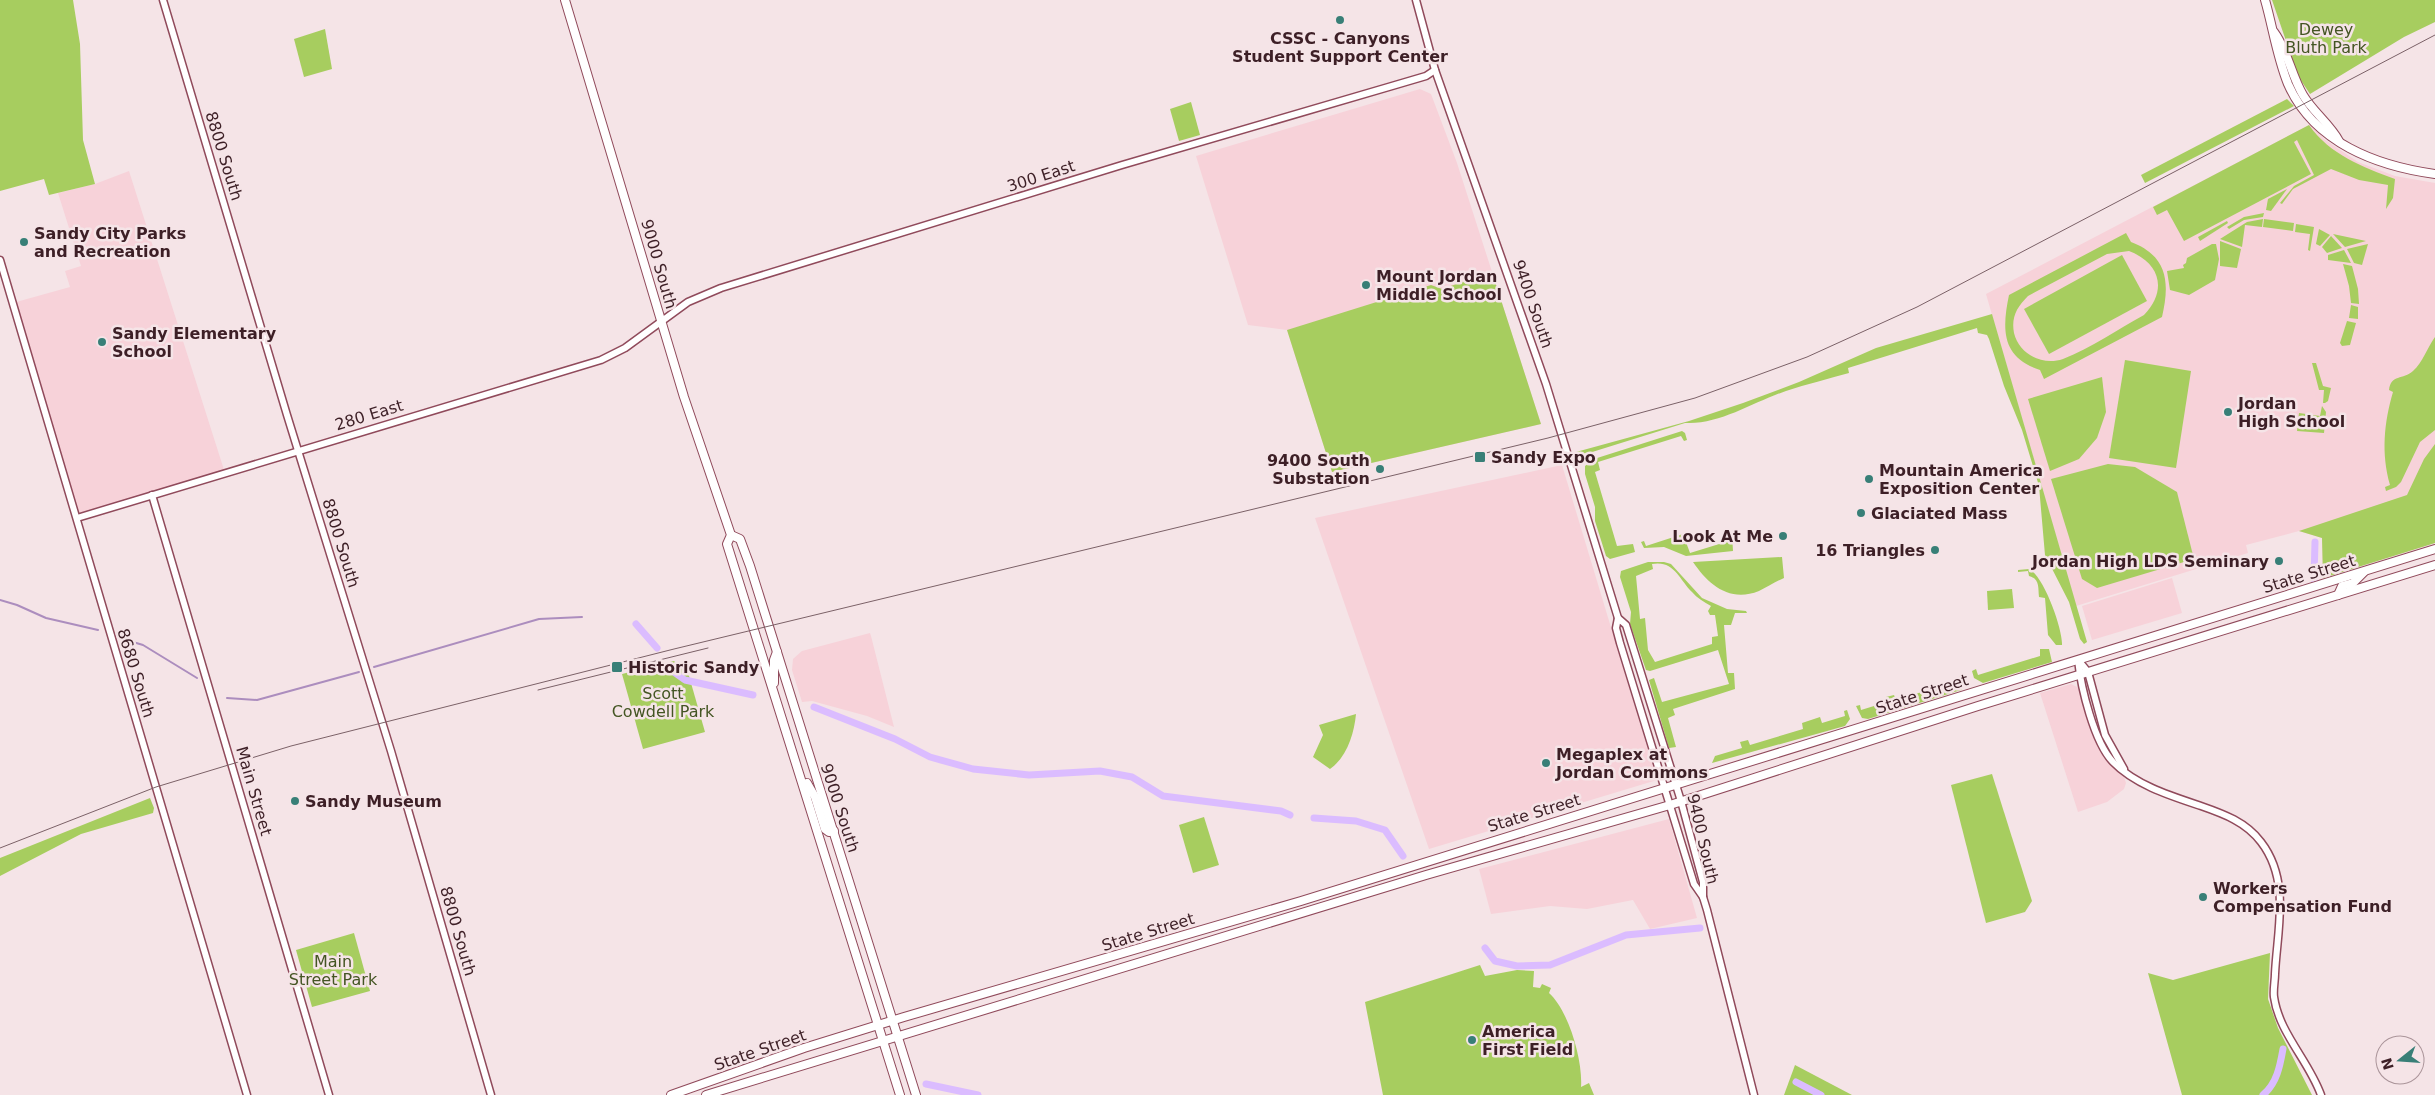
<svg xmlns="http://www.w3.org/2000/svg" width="2435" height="1095" viewBox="0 0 2435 1095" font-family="'DejaVu Sans',sans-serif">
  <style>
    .built { fill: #f7d2d9 }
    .green { fill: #a7cd5f; fill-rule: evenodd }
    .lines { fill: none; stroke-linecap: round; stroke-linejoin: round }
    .stream { stroke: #ac8dbe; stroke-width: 2 }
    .canal { stroke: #dbbcff; stroke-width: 7 }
    .minor-casing { stroke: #904a5b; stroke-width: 9 }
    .major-casing { stroke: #904a5b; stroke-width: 10 }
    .minor { stroke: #fff; stroke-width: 6 }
    .major { stroke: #fff; stroke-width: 8 }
    .tram { stroke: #7b6167; stroke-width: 1 }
    .poi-dot { fill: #387f77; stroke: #f5e4e7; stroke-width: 2 }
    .labels { text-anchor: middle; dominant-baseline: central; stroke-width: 5; stroke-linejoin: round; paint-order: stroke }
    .park-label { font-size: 16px; fill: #445523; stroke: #f5e4e7 }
    .poi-label { font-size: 16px; font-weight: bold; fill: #3d1f26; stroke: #f5e4e7; text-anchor: start }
    .street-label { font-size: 16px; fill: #3d1f26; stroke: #f5e4e7 }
  </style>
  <rect width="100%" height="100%" fill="#f5e4e7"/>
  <!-- built -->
  <g class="built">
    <polygon points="1420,89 1431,94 1457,163 1541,424 1332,472 1287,330 1248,325 1196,156"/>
    <polygon points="2311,124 2324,139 2358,162 2395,176 2435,183 2435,543 2323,578 2322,538 2299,531 2246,545 2248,553 2076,606 1986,294"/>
    <polygon points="129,171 225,473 72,515 9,304 70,287 65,271 81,266 58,193 95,184"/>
    <polygon points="1562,465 1657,780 1429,849 1315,518"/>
    <polygon points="2172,578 2182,613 2092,640 2082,606"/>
    <polygon points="870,633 871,636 894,727 867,716 812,701 802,702 792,670 793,659 802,651"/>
    <polygon points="2071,684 2079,688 2090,724 2109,761 2124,777 2126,783 2124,789 2107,802 2078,812 2040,693"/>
    <polygon points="1669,819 1697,918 1650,929 1633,900 1587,909 1550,906 1491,914 1479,869"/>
  </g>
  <!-- green -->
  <g class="green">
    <polygon points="0,0 73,0 80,44 83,140 95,184 49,195 44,179 0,191"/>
    <polygon points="2272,0 2435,0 2435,22 2404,37 2310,94 2298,76"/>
    <polygon points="325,29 332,69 304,77 294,39"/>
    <polygon points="2287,99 2294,106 2145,183 2141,175"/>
    <polygon points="1191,102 1200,135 1179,141 1170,109"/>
    <path d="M2309,125C2330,155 2363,167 2395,179L2393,198L2386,209L2388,185L2359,180L2331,169L2293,189L2282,204L2280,203L2294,186L2314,175L2297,140L2294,142L2311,174L2184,241L2167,210L2157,215L2153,207Z"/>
    <polygon points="2287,189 2271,211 2266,210 2268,199"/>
    <polygon points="2264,213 2263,217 2244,220 2229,229 2227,227 2244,217"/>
    <polygon points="2263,219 2262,227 2245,225 2242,247 2220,239 2247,222"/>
    <polygon points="2264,219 2294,223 2293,231 2263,227"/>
    <polygon points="2227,221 2228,223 2200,241 2198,237"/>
    <polygon points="2296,224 2314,227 2310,251 2308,250 2310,234 2295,232"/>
    <polygon points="2319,229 2330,235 2320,246 2316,244"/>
    <path d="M2126,233L2131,242C2168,256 2170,283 2162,317L2044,379L2040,370C2001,357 2002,329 2009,295ZM2129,251C2160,263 2168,290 2144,315C2118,329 2091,348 2063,359C2042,366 2019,354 2014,333C2011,317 2017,307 2028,296L2107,254Z"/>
    <polygon points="2333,234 2366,241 2345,247"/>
    <polygon points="2331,236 2342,248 2327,253 2322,247"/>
    <polygon points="2220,241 2241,249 2237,268 2220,266"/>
    <polygon points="2212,244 2216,244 2219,259 2215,280 2189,295 2170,290 2167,271 2184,268 2183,265 2186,263 2187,258"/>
    <polygon points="2368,244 2362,265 2354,263 2347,249"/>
    <polygon points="2344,250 2351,263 2328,260 2328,255"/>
    <polygon points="2122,255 2147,301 2049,354 2024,309"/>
    <polygon points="2343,264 2352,266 2358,289 2359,304 2351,303 2349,286"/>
    <polygon points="1492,272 1541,424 1332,472 1287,330 1431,285 1442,289"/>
    <polygon points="2351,305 2358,307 2358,319 2349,318"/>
    <path d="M1992,314L2087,642L2084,644L2080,639L2069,602L2045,555L2039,486L2022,430L2004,386L1989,339L1987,335L1978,333L1977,328L1848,368L1849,373C1828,379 1807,384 1786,391C1753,402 1720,425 1685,423L1589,453L1577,461L1576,452L1689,421L1743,403L1799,382L1876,348Z"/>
    <polygon points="2347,321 2356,323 2350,345 2342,346 2340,343"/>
    <path d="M2435,337V430L2420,442L2401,482L2396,487L2386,491L2385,487L2390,485C2381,453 2384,423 2393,392L2389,390C2391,374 2403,380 2413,371C2423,362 2427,348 2435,337Z"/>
    <polygon points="2125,360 2191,371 2176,468 2109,458"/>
    <polygon points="2312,363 2316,363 2323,386 2331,388 2328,401 2325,403 2323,403 2324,390 2319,390"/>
    <polygon points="2102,377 2106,412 2097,438 2079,459 2050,471 2028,399"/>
    <polygon points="2322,406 2326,412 2324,433 2297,431 2299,413 2320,416"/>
    <polygon points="1682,431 1685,433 1687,440 1684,441 1681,436 1598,462 1600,470 1595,472 1617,546 1633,544 1635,552 1610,559 1606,556 1595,521 1595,507 1585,474 1585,466 1594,459"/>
    <polygon points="2435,444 2435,543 2323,578 2322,538 2299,531 2407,495 2424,459"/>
    <polygon points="2108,464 2135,467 2177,492 2194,559 2097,588 2082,579 2051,479"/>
    <polygon points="1683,534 1690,553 1729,541 1728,536 1732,534 1733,551 1686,556 1664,547 1644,548 1641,542 1644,541 1646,546"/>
    <path d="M1782,557L1784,578C1775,582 1767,587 1759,591C1729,603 1708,584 1693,562Z"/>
    <path d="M1648,562H1664L1671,564L1702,598L1727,609L1746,611L1747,613H1735L1731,625H1724L1728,673H1734L1735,689L1673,709L1675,715L1668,718L1676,747L1669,748L1649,680L1654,678L1662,702L1729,684L1718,650L1650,671L1646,670L1630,624L1631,612L1620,577L1621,571ZM1652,564C1674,560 1679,579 1692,592C1697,598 1704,602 1711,606L1708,611L1710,615H1715L1718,636L1712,637V644L1655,662L1648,650L1645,618L1640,619L1636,576L1653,569Z"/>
    <path d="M2029,569C2044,576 2063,630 2062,645H2056L2048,635L2045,598L2039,597C2038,588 2040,579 2029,576L2028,571L2018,572V570Z"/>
    <polygon points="2012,589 2014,608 1988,610 1987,591"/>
    <polygon points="2040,649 2049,649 2052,662 1983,683 1974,678 1972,671 1976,669 1978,675 2040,656"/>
    <polygon points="674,661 689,676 705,732 643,749 622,674"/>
    <polygon points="1963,674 1966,683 1961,690 1868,719 1862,718 1856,706 1860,705 1861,710 1887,702 1886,697 1894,695 1896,700 1960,680 1959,675"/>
    <polygon points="1847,710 1850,719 1845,726 1712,763 1715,756 1742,748 1740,742 1748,740 1750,745 1803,729 1802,723 1820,717 1822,723 1845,716 1844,711"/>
    <path d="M1356,714C1354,734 1347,757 1330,769L1313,757L1323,735L1319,725Z"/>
    <polygon points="1992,774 2032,901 2025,912 1986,923 1951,785"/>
    <polygon points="150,798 154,808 153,813 81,834 0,876 0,858"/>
    <polygon points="1204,817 1219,865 1193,873 1179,825"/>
    <polygon points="354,933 370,991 312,1007 296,950"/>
    <polygon points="2270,953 2268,999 2278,1028 2312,1095 2182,1095 2148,973 2173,980"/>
    <path d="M1480,965L1485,976L1517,970L1534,971L1533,987L1540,988L1542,984L1551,988L1549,993C1569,1011 1583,1061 1581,1087L1589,1083L1594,1095H1383L1365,1002Z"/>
    <polygon points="1795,1065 1852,1095 1784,1095"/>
  </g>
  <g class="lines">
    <!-- stream -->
    <g class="stream">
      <polyline points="0,600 17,605 46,618 98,630"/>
      <polyline points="123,639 143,645 197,678"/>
      <polyline points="374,667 539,619 582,617"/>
      <polyline points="227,698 257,700 359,672"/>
    </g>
    <!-- canal -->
    <g class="canal">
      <polyline points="2314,579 2315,542"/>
      <polyline points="636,624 657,648"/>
      <polyline points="668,668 685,680 753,695"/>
      <polyline points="814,707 895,739 930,757 973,769 1029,775 1100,771 1132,777 1163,796 1281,811 1290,815"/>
      <polyline points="1314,818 1356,821 1385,830 1403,856"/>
      <polyline points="1485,948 1495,961 1517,966 1550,965 1626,935 1700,928"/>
      <polyline points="1796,1082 1821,1095"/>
      <polyline points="926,1084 978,1095"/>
      <path d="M2263,1095C2277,1083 2280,1066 2283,1049"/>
    </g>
    <defs>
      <g id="minor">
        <polyline points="163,0 287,415 391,751 491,1095"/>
        <polyline points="1416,0 1435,70 1546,384 1618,618 1626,625 1681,801 1703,882 1703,897"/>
        <polyline points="0,260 247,1095"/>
        <polyline points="152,495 329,1095"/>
        <polyline points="77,518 601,360 625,348 688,302 721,288 1122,165 1392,86 1426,76 1435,70"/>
        <polyline points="1618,618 1616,628 1620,643 1694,884 1703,897 1707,910 1754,1095"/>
        <path d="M2078,660C2081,688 2094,742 2113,762C2135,785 2171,796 2201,806C2224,814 2246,822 2261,842C2291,881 2277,930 2275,974C2275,981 2273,990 2274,997C2279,1033 2309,1061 2321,1095"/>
        <polyline points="2079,661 2088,672 2105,735 2124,769"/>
      </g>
      <g id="major">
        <polyline points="565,0 684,397 731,535 727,544 900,1095"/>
        <path d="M2265,0C2273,28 2277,57 2288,84C2314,143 2377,166 2435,174"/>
        <path d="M2274,32C2288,51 2291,75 2303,95C2313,112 2330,124 2339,141"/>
        <polyline points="731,535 740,539 750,566 916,1095"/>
        <polyline points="2338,595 2342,586 2353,583 2364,572"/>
        <polyline points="774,683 774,660 777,652"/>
        <polyline points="807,783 815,797 825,829 829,832 834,831"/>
        <polyline points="671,1095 804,1048 904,1017 1301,901 2435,549"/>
        <polyline points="706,1095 1426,875 1670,805 1978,706 2435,565"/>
      </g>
    </defs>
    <!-- minor casing -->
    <use href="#minor" class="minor-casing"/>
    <!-- major casing -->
    <use href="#major" class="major-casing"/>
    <!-- minor -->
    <use href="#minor" class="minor"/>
    <!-- major -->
    <use href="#major" class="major"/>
    <!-- tram -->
    <g class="tram">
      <polyline points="538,690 708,648"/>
      <polyline points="0,848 156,787 291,746 674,649 1548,438 1695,398 1807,357 1917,307 2435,35"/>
    </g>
  </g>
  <!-- markers -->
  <g class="poi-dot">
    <circle cx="1340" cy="20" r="5"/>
    <circle cx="24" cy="242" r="5"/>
    <circle cx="1366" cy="285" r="5"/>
    <circle cx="102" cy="342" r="5"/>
    <circle cx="2228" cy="412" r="5"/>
    <rect x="1474" y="451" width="12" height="12" rx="2.5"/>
    <circle cx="1380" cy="469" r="5"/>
    <circle cx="1869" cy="479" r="5"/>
    <circle cx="1861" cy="513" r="5"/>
    <circle cx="1783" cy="536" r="5"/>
    <circle cx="1935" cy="550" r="5"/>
    <circle cx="2279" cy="561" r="5"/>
    <rect x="611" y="661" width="12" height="12" rx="2.5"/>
    <circle cx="1546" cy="763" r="5"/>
    <circle cx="295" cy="801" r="5"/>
    <circle cx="2203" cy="897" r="5"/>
    <circle cx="1472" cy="1040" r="5"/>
  </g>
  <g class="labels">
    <!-- park labels -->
    <g class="park-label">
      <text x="2326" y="29">Dewey<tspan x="2326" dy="18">Bluth Park</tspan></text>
      <text x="663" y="693">Scott<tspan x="663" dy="18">Cowdell Park</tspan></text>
      <text x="333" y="961">Main<tspan x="333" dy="18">Street Park</tspan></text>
    </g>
    <!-- poi labels -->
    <g class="poi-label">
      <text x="1340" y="38" text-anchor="middle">CSSC - Canyons<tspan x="1340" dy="18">Student Support Center</tspan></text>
      <text x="34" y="233">Sandy City Parks<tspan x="34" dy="18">and Recreation</tspan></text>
      <text x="1376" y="276">Mount Jordan<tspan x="1376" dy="18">Middle School</tspan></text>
      <text x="112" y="333">Sandy Elementary<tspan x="112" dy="18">School</tspan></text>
      <text x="2238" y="403">Jordan<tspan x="2238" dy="18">High School</tspan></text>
      <text x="1491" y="457">Sandy Expo</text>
      <text x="1370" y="460" text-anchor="end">9400 South<tspan x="1370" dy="18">Substation</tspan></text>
      <text x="1879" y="470">Mountain America<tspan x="1879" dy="18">Exposition Center</tspan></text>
      <text x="1871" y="513">Glaciated Mass</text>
      <text x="1773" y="536" text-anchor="end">Look At Me</text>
      <text x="1925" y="550" text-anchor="end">16 Triangles</text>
      <text x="2269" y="561" text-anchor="end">Jordan High LDS Seminary</text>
      <text x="628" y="667">Historic Sandy</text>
      <text x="1556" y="754">Megaplex at<tspan x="1556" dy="18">Jordan Commons</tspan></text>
      <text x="305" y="801">Sandy Museum</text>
      <text x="2213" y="888">Workers<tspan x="2213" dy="18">Compensation Fund</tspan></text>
      <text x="1482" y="1031">America<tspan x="1482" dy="18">First Field</tspan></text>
    </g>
    <!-- street labels -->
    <g class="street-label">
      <text transform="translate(224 156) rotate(73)">8800 South</text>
      <text transform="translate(1041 176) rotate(-18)">300 East</text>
      <text transform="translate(659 264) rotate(74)">9000 South</text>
      <text transform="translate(1533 304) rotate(71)">9400 South</text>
      <text transform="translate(369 415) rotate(-17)">280 East</text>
      <text transform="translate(341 543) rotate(73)">8800 South</text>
      <text transform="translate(2309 574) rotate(-17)">State Street</text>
      <text transform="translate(136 673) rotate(73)">8680 South</text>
      <text transform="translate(1922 694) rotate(-18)">State Street</text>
      <text transform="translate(254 791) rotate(74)">Main Street</text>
      <text transform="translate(840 808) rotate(72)">9000 South</text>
      <text transform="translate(1534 813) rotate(-17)">State Street</text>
      <text transform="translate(1703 839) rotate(77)">9400 South</text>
      <text transform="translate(458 931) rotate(74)">8800 South</text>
      <text transform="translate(1148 932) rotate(-17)">State Street</text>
      <text transform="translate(760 1050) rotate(-19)">State Street</text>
    </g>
  </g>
  <!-- north arrow -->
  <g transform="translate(2400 1060) rotate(253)"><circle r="24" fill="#f5e4e7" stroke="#ab959a"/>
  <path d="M0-4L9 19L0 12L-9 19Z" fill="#387f77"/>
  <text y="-8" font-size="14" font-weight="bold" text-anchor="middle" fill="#3d1f26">N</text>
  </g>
</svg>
